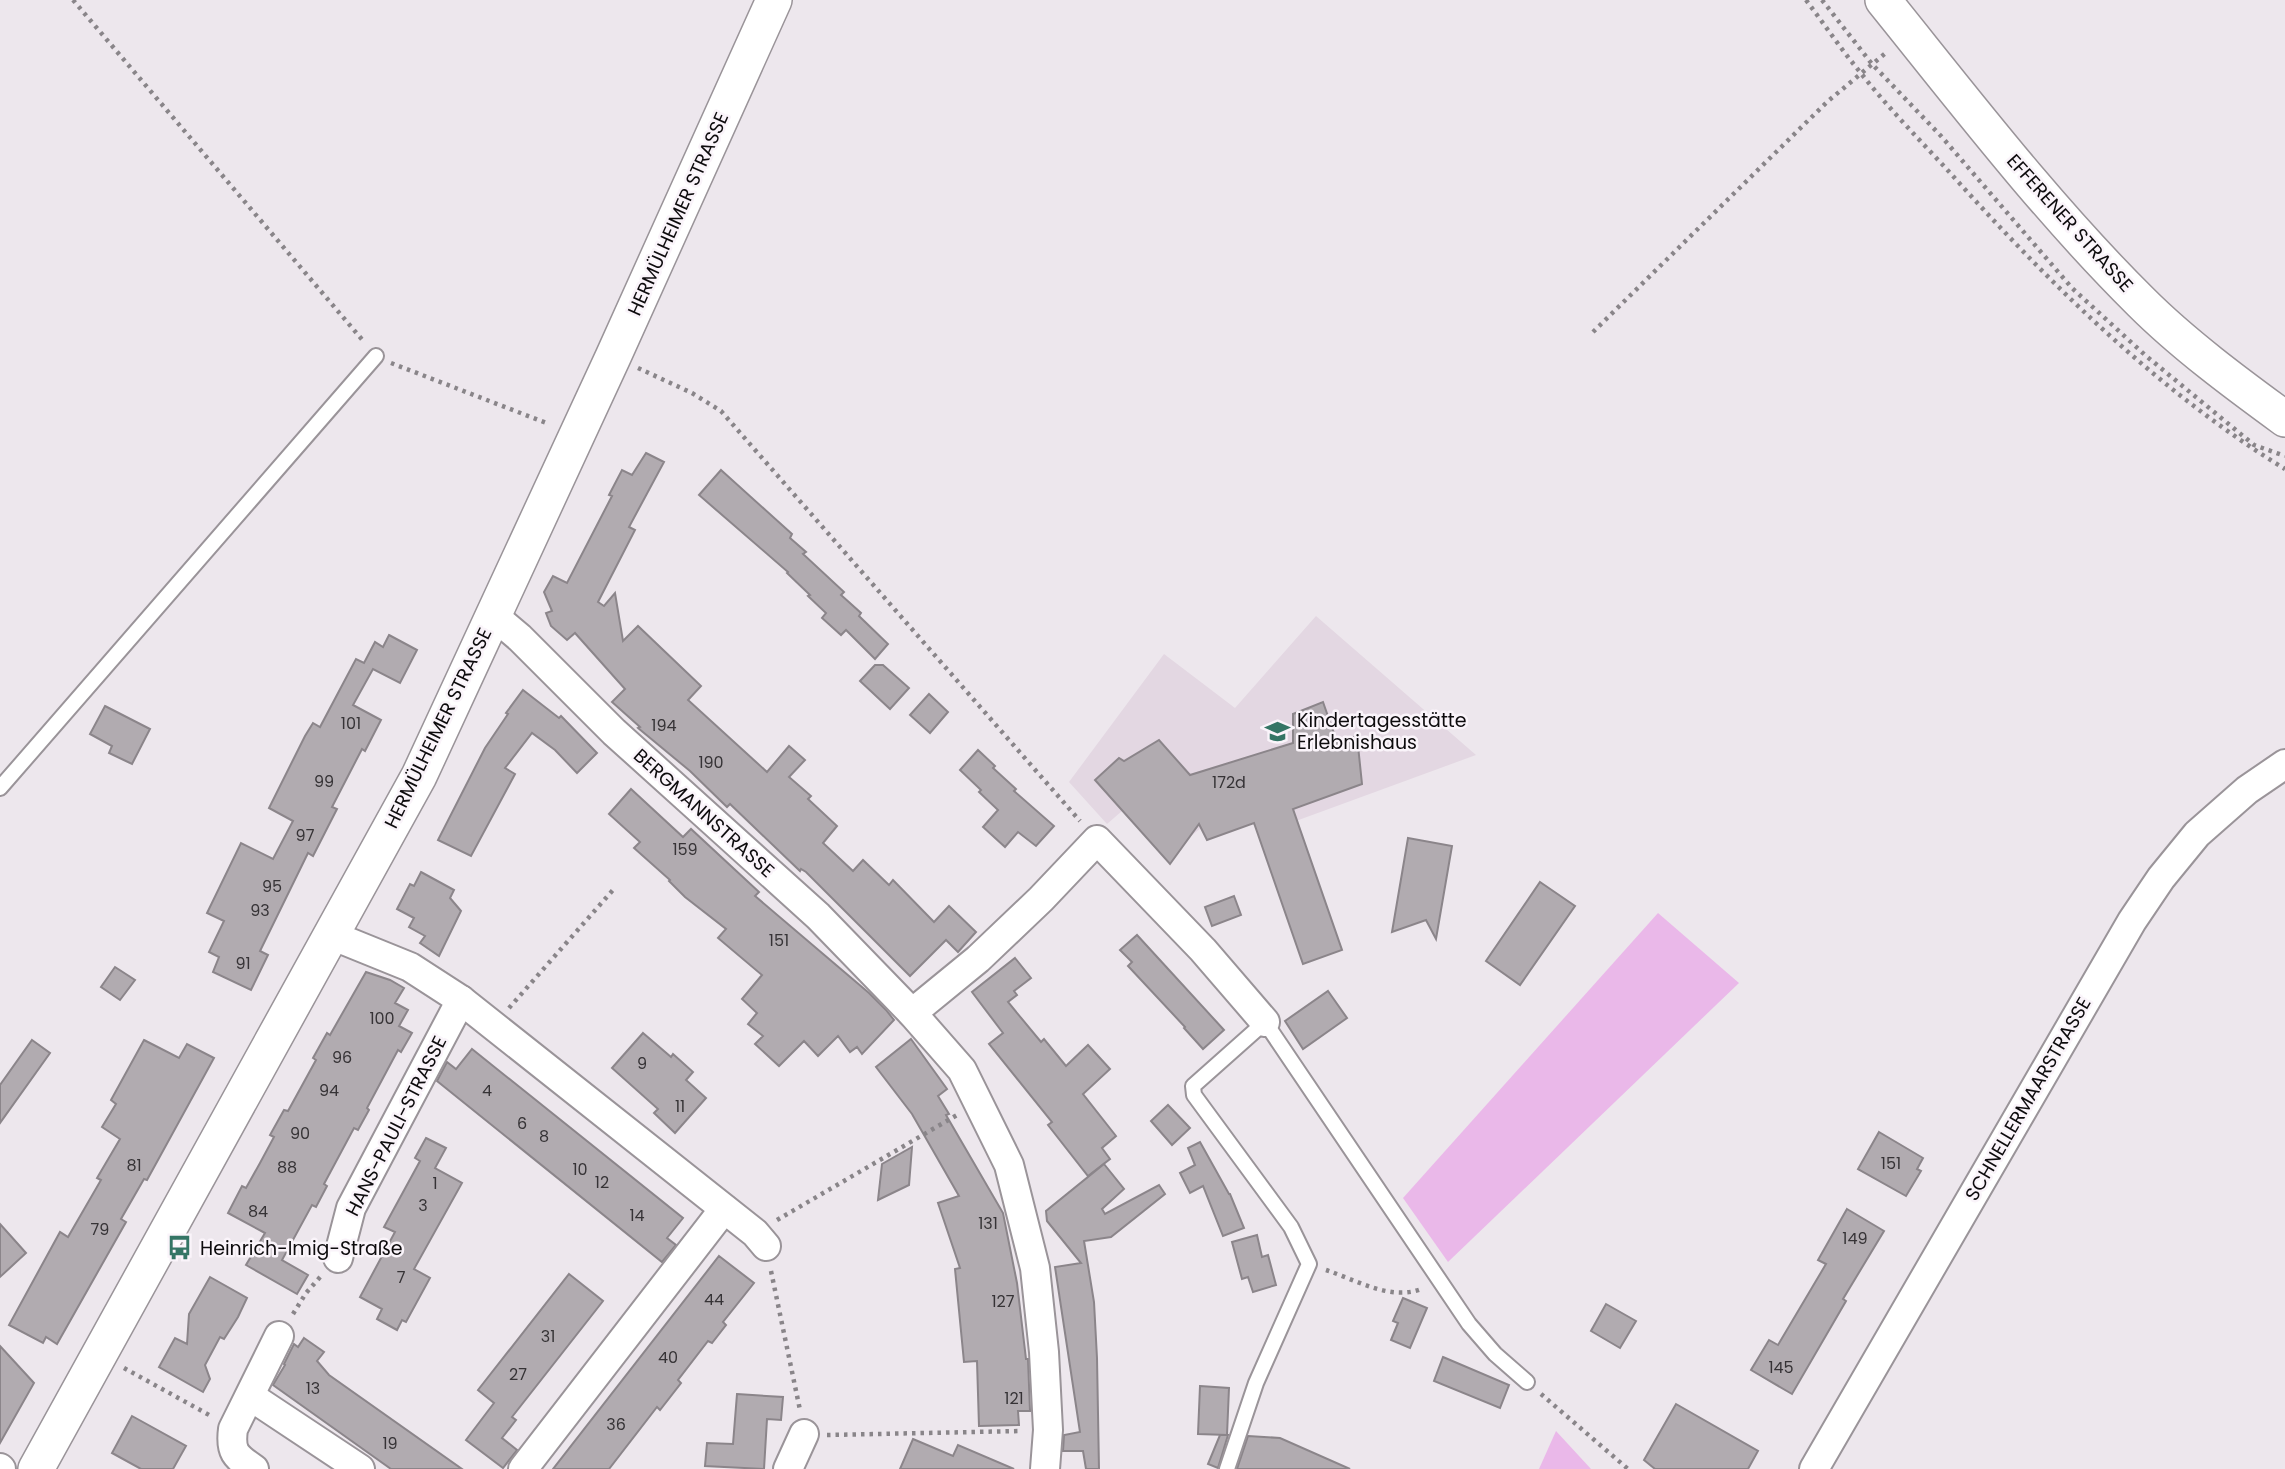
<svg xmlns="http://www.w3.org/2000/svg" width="2285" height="1469" viewBox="0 0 2285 1469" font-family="Poppins,sans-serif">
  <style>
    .built { fill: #e3d7e2 }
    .green { fill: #eab8e9 }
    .building { fill: #b1abb0; stroke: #8b858a; stroke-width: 2 }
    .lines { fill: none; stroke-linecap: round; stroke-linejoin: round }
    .service-casing { stroke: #9a9499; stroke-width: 18 }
    .minor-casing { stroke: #9a9499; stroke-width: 32 }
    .tertiary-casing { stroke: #9a9499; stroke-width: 38 }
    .path { stroke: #898589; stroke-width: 4.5; stroke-dasharray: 3.5 5; stroke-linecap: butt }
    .service { stroke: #fff; stroke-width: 14 }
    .minor { stroke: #fff; stroke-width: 28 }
    .tertiary { stroke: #fff; stroke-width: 35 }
    .labels { text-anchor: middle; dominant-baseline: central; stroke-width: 5; stroke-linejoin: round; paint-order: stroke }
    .number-label { font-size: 16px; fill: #363336 }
    .street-label { font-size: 19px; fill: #0d0b0d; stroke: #faf4fa }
    .poi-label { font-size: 19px; fill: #0d0b0d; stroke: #faf4fa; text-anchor: start }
  </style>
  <rect width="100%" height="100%" fill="#ede7ed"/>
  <!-- built -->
  <polygon class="built" points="1316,616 1476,755 1263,833 1259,821 1201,828 1191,836 1170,864 1122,811 1107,824 1069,782 1164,654 1235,708"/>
  <!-- green -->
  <g class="green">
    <polygon points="1658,913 1739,983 1448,1262 1403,1198"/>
    <polygon points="1556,1431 1591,1469 1539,1469"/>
  </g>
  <!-- building -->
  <g class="building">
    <polygon points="646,453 664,462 629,527 635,530 598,602 604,606 615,593 623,641 638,626 701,686 688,700 767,772 789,746 805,760 789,777 811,796 808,799 837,826 823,843 853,871 863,860 889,885 893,880 934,922 949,906 976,932 958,952 946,940 910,976 806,872 801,869 800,871 730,804 727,807 690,771 638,728 640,727 612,702 625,689 575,633 567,640 551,626 546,613 552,611 544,592 553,576 567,583 612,496 609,495 622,470 632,475"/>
    <polygon points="721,470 792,534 790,538 806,552 803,554 844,592 841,595 861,613 859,616 888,644 875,659 846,630 841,635 822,618 826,613 808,596 810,595 787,573 788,572 699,495"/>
    <polygon points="389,635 417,650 400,683 373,669 353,705 381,720 365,751 362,749 332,807 337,809 313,856 308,853 260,951 268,955 251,990 213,972 219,957 209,952 224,921 207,913 241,843 273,859 293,821 269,808 305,736 313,723 320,727 356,659 364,663 375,642 383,647"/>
    <polygon points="875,665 883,665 909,688 890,709 860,681"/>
    <polygon points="523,690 559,718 561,716 597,753 577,773 555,750 532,733 505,768 515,774 471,856 438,840 485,748 508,714 506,713"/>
    <polygon points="929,694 948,712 930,733 910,715"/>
    <polygon points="1323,702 1337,742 1357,736 1362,784 1293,809 1342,950 1303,964 1254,823 1207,840 1199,824 1170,864 1095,780 1119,758 1124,761 1159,740 1190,775 1293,743 1293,714"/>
    <polygon points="105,706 150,729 132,764 109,753 112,746 90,734"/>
    <polygon points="978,750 995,766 993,768 1016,789 1014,791 1054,826 1036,846 1018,832 1005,847 983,827 998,810 979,792 981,790 960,770"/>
    <polygon points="631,789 683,837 691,829 759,892 755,896 869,993 886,1010 894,1020 862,1054 857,1047 850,1052 838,1036 818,1056 804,1041 779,1066 755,1044 763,1036 748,1024 757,1013 742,999 762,975 718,938 726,929 685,897 669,881 670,880 634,848 640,842 609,814"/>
    <polygon points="1408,838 1452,846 1436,939 1426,920 1392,932"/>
    <polygon points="421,872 454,890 450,898 461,911 439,956 420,943 425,936 409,927 414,918 397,909 410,884 414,886"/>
    <polygon points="1540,882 1575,906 1520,985 1486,961"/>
    <polygon points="1234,896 1241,915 1212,926 1205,907"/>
    <polygon points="1137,935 1224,1030 1203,1049 1184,1028 1185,1027 1128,966 1132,962 1120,950"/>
    <polygon points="1015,958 1031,978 1014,991 1017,995 1008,1002 1041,1042 1044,1039 1066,1066 1088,1045 1110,1069 1083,1094 1116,1136 1102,1148 1110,1159 1088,1176 1048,1125 1052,1122 989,1044 1003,1033 972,992"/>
    <polygon points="115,967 135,980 120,1000 101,987"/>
    <polygon points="366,972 390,980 404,988 395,1003 408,1010 399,1026 412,1033 401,1052 398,1050 367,1108 369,1110 364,1119 358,1130 354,1128 324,1184 327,1186 316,1207 312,1205 282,1260 308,1275 297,1294 246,1265 265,1233 228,1213 242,1186 246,1188 260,1163 274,1137 270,1135 284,1110 288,1111 316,1060 313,1058 327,1033 330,1035"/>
    <polygon points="1328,991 1347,1018 1303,1049 1285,1021"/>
    <polygon points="643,1033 671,1057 673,1054 693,1072 686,1080 706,1098 675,1133 654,1113 658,1109 612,1068"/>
    <polygon points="911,1039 947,1089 938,1096 949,1114 946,1115 1003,1213 1017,1283 1026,1359 1028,1359 1030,1411 1018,1411 1019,1425 979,1426 977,1361 964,1362 955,1269 960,1268 938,1203 959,1196 912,1114 876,1067"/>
    <polygon points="32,1040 50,1053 0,1123 0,1085"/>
    <polygon points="144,1040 179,1058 187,1044 214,1058 147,1180 144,1179 121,1219 126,1222 57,1344 46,1337 43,1343 9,1325 60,1232 68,1237 101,1180 97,1178 120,1139 102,1127 116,1104 111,1100"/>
    <polygon points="472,1049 683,1218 667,1238 676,1245 662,1262 437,1081 447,1062 456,1069"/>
    <polygon points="1168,1105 1190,1128 1172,1145 1151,1121"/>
    <polygon points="1879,1132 1923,1158 1917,1169 1921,1171 1906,1196 1858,1169"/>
    <polygon points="426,1138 446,1148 435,1168 462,1183 414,1269 430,1278 406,1322 402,1320 397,1330 377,1319 382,1309 360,1297 395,1232 384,1227 420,1161 415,1158"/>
    <polygon points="1200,1142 1229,1194 1230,1194 1244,1228 1223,1236 1203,1186 1190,1193 1180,1173 1195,1165 1188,1148"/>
    <polygon points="912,1147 909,1185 878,1200 882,1164"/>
    <polygon points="1104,1164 1124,1189 1102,1209 1105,1214 1159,1185 1165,1194 1111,1237 1084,1241 1094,1302 1097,1358 1099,1469 1086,1469 1083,1451 1063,1451 1064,1435 1080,1432 1055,1267 1081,1263 1047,1221 1046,1211"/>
    <polygon points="1847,1209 1884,1231 1843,1299 1846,1301 1792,1394 1751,1370 1769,1340 1778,1345 1826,1264 1818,1260"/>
    <polygon points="0,1224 26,1253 0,1277"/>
    <polygon points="1257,1235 1262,1257 1268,1255 1276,1285 1253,1292 1248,1277 1242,1279 1232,1242"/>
    <polygon points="719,1256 754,1283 723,1322 726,1325 712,1343 708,1341 678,1380 681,1383 660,1410 657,1407 609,1469 553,1469"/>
    <polygon points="569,1274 603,1301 512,1417 516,1420 502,1438 517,1450 503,1468 466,1440 494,1403 478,1390"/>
    <polygon points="210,1277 247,1298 238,1317 224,1339 220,1337 205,1365 210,1379 203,1392 159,1367 175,1338 187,1344 189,1314"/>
    <polygon points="1403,1298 1427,1308 1410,1348 1391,1340 1398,1323 1393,1321"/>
    <polygon points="1606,1304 1636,1321 1620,1348 1591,1331"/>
    <polygon points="304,1338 324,1352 317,1361 329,1375 462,1469 391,1469 273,1385 285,1365 284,1364 294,1344 298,1347"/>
    <polygon points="0,1346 34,1383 0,1443"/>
    <polygon points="1443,1357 1509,1385 1500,1408 1434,1381"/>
    <polygon points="1200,1386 1229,1388 1227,1435 1198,1434"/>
    <polygon points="737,1394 783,1397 781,1420 767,1419 764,1469 705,1466 707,1443 733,1444"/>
    <polygon points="1676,1404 1758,1451 1748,1469 1655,1469 1644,1460"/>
    <polygon points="132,1416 186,1446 173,1469 141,1469 112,1453"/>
    <polygon points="1220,1435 1228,1435 1218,1468 1208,1464"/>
    <polygon points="1248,1436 1280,1438 1350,1469 1237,1469"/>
    <polygon points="913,1439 953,1456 958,1445 1014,1469 900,1469"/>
  </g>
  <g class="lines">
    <defs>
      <g id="service">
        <polyline points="0,788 376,356"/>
        <polyline points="1227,1469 1256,1383 1309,1264 1291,1227 1194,1095 1193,1086 1265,1022 1469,1324 1495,1354 1527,1382"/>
      </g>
      <g id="minor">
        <polyline points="493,615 520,638 614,732 818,916 912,1013 962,1070 1009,1165 1035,1268 1044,1352 1048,1430 1045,1469"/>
        <polyline points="331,935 410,967 461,1000 755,1233 766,1246"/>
        <polyline points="912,1013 978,959 1041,899 1097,840 1203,950 1265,1022"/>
        <polyline points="338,1258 351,1208 461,1000"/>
        <polyline points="250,1396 360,1469"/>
        <polyline points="0,1468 1,1469"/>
        <path d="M254,1469C235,1456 230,1452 233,1429L279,1336"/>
        <polyline points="523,1469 724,1209"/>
        <polyline points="788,1469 804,1434"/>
        <polyline points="1814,1469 2132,921 2161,878 2197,834 2247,790 2285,764"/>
      </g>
      <g id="tertiary">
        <path d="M1883,0C1966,103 2047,209 2141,302C2183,344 2237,384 2285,419"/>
        <polyline points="36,1469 419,776 613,357 774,0"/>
      </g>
    </defs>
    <!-- service casing -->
    <use href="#service" class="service-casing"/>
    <!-- minor casing -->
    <use href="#minor" class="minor-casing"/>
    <!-- tertiary casing -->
    <use href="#tertiary" class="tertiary-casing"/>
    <!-- path -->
    <g class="path">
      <polyline points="73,0 365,343"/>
      <path d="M1806,0C1824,24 1841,49 1860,72C1888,108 1921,141 1952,175C2051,285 2158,391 2285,469"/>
      <polyline points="1822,0 1872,64 1941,136 2072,288 2145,355 2254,445 2285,456"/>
      <polyline points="1593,332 1827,102 1888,51"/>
      <polyline points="391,363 549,424"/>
      <polyline points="638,368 692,393 721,411 1080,821"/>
      <polyline points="509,1008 613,890"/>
      <polyline points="777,1220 957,1115"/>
      <path d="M1326,1270C1356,1280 1391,1301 1421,1289"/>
      <polyline points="771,1271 800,1410"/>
      <polyline points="293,1314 306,1293 321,1276"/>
      <polyline points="124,1368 211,1416"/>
      <polyline points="1541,1394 1628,1469"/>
      <polyline points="827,1435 1022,1431"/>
    </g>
    <!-- service -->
    <use href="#service" class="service"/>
    <!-- minor -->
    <use href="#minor" class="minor"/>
    <!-- tertiary -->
    <use href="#tertiary" class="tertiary"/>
  </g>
  <!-- icons -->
  <defs>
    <symbol id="school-bare" viewBox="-9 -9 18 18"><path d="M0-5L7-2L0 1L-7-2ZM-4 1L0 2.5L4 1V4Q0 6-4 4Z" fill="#347565" stroke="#faf4fa" stroke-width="2.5" paint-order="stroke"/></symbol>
    <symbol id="bus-bare" viewBox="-9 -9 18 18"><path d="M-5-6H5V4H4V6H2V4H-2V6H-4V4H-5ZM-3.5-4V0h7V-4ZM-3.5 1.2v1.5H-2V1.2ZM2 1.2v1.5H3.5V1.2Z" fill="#347565" stroke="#faf4fa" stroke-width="2.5" paint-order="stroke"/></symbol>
  </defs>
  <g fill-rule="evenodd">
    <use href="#school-bare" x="1260" y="714" width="35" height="35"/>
    <use href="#bus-bare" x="162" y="1230" width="35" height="35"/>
  </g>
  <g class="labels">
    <!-- number labels -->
    <g class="number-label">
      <text x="351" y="723">101</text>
      <text x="664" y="725">194</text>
      <text x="711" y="762">190</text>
      <text x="324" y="781">99</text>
      <text x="1229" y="782">172d</text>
      <text x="305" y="835">97</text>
      <text x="685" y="849">159</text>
      <text x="272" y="886">95</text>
      <text x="260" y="910">93</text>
      <text x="779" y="940">151</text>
      <text x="243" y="963">91</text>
      <text x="382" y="1018">100</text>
      <text x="342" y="1057">96</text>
      <text x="642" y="1063">9</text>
      <text x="329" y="1090">94</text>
      <text x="487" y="1090">4</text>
      <text x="680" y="1106">11</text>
      <text x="522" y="1123">6</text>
      <text x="300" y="1133">90</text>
      <text x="544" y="1136">8</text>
      <text x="1891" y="1163">151</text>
      <text x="134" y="1165">81</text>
      <text x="287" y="1167">88</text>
      <text x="580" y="1169">10</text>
      <text x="602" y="1182">12</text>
      <text x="435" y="1183">1</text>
      <text x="423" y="1205">3</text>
      <text x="258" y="1211">84</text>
      <text x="637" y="1215">14</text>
      <text x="988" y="1223">131</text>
      <text x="100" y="1229">79</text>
      <text x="1855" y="1238">149</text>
      <text x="401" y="1277">7</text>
      <text x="714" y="1299">44</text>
      <text x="1003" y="1301">127</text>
      <text x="548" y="1336">31</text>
      <text x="668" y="1357">40</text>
      <text x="1781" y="1367">145</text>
      <text x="518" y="1374">27</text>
      <text x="313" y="1388">13</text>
      <text x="1014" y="1398">121</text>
      <text x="616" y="1424">36</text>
      <text x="390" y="1443">19</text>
    </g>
    <!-- street labels -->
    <g class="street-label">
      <text transform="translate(678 214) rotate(-66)">HERMÜLHEIMER STRASSE</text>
      <text transform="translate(2070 223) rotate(48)">EFFERENER STRASSE</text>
      <text transform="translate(438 728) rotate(-64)">HERMÜLHEIMER STRASSE</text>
      <text transform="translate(704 813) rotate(42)">BERGMANNSTRASSE</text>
      <text transform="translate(2028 1099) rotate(-60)">SCHNELLERMAARSTRASSE</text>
      <text transform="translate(396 1126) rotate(-63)">HANS-PAULI-STRASSE</text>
    </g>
    <!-- poi labels -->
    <g class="poi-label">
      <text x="1297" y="720">Kindertagesstätte<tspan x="1297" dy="22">Erlebnishaus</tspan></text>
      <text x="200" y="1248">Heinrich-Imig-Straße</text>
    </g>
  </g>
</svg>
